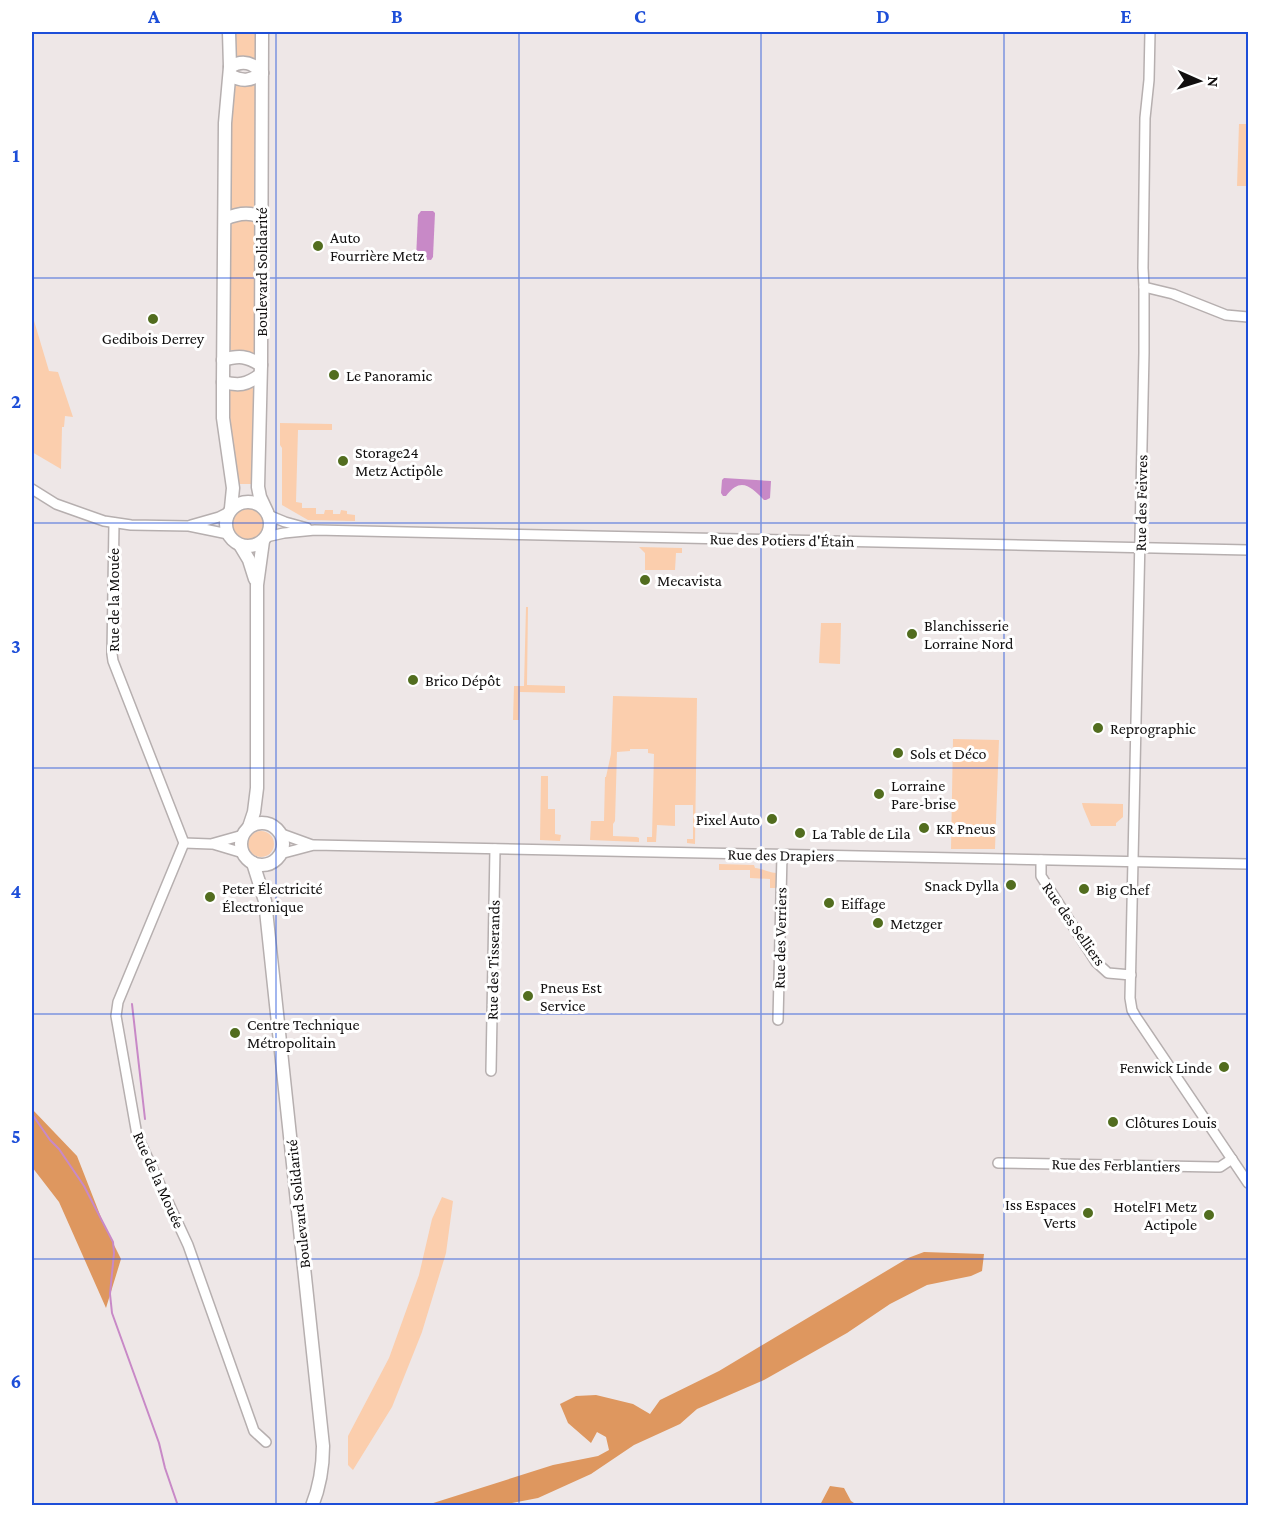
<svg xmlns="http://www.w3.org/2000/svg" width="1280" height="1537" viewBox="0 0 1280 1537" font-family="'Crimson Pro',serif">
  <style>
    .green { fill: #fbcead }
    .forest { fill: #de975f }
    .water { fill: #c889c7 }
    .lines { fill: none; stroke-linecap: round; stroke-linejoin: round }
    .stream { stroke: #c889c7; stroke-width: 2 }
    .minor-casing { stroke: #b6afaf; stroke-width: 12 }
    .major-casing { stroke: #b6afaf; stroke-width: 15 }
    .minor { stroke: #fff; stroke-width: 9 }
    .major { stroke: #fff; stroke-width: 12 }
    .grid { fill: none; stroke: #1d4ed8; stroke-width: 1.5; stroke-opacity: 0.55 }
    .poi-dot { fill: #526d1f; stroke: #fff; stroke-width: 2 }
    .labels { text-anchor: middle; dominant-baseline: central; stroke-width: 6; stroke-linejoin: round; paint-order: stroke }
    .poi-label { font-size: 16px; fill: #110f0f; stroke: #fff; text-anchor: start }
    .street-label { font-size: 16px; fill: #110f0f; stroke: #fff }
    .neatline { fill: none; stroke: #1d4ed8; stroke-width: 2 }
    .grid-label { font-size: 20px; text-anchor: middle; font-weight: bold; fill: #1d4ed8 }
  </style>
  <rect width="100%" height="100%" fill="#eee7e7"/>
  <!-- green -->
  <g class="green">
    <polygon points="233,32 257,32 258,62 233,59"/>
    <polygon points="232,84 243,87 258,85 257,206 235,211 229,209"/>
    <polygon points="1239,124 1248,124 1248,186 1237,186"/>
    <polygon points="237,219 249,220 253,222 257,232 257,354 254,356 242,350 227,350 228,229"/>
    <polygon points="32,314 49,371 58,372 73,417 65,416 64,427 62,427 61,469 32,452"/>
    <polygon points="255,384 253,484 237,484 228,416 227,391 244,389"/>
    <polygon points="280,423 332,424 332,430 298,430 296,502 302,503 302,508 316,508 316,514 324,514 325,510 333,510 333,514 340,514 341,510 347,511 347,514 355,515 355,521 308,520 282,505 282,448 280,445"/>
    <circle cx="248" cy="524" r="17"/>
    <polygon points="639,547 682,548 682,553 676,553 675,570 645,570 645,553"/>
    <polygon points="526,607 528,607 527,685 565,686 565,693 520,692 519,720 513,720 514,686 524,686"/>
    <polygon points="821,623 841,623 840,664 819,663"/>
    <polygon points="613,696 697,698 695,844 687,843 687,839 693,839 693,805 675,805 675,826 657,825 656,842 647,842 647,837 652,837 654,754 648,753 648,749 630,749 630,751 617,752 615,821 613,824 613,836 637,837 639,838 639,842 590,840 591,821 604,821 605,777 606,777 611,754"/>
    <polygon points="953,739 999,740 995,849 951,849"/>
    <polygon points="541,776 548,776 548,809 555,809 555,834 561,835 560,841 540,840"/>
    <polygon points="1082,803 1123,804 1123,817 1116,823 1116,826 1091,826 1083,807"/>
    <circle cx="261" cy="844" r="13"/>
    <path d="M719,864L754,865L755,868C762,868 768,873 776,873V888H770V879L750,878V870H719Z"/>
    <polygon points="442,1197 453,1201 446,1253 422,1332 392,1407 353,1470 348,1465 348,1436 389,1358 419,1275 432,1219"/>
  </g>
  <!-- forest -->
  <g class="forest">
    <polygon points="32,1109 77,1156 104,1225 121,1259 106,1308 59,1202 32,1167"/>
    <polygon points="924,1252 984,1254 982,1271 971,1276 927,1285 890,1304 847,1333 764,1380 697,1409 680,1424 634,1445 591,1474 538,1498 501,1505 427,1505 553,1465 598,1456 609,1450 606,1437 597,1432 591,1443 568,1423 560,1404 576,1396 596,1395 633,1404 650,1414 660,1400 719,1371 908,1258"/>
    <polygon points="830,1486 844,1488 851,1501 857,1505 820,1505"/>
  </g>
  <!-- water -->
  <g class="water">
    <polygon points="421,211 433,211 435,213 433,257 431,260 416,259 418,215"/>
    <path d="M724,478L771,481L770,498L766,500H764C751,487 741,476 726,496H723L721,493L722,480Z"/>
  </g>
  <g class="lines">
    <!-- stream -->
    <g class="stream">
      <polyline points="132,1004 145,1119"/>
      <polyline points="32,1114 50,1140 59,1149 84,1186 113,1242 114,1253 110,1294 112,1313 159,1443 165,1468 178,1506"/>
    </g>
    <defs>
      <g id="minor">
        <polyline points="1150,32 1149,80 1145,118 1143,268 1144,287 1144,353 1130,998 1132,1010 1136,1017 1248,1183"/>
        <polyline points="1144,287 1173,294 1226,315 1248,317"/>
        <polyline points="32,489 56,504 104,521 131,525 189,526 228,534"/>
        <polyline points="268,515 285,522 307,528"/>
        <polyline points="114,523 112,654 113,661 184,843 118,1002 116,1016 137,1135 188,1245 254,1431 266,1442"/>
        <polyline points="191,525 219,517 229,512"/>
        <polyline points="266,537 284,533 315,530 1248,550"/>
        <polyline points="279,833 312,845"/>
        <polyline points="184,843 211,844 243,835"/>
        <polyline points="213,844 243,853"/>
        <polyline points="280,854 314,845 1248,864"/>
        <polyline points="1041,860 1041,876 1096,962 1108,973 1131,975"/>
        <polyline points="778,1020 782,855"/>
        <polyline points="491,1071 495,849"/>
        <polyline points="998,1163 1216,1167 1220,1167 1232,1159"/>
      </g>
      <g id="major">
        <polyline points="229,32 230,67 225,123 223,382 223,418 233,488 231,508"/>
        <polyline points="262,32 261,365 258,487 260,497 267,512"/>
        <path d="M230,67C243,59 253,63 262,73"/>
        <path d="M230,75C242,82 251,81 262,73"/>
        <path d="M225,219C236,214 250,211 262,218"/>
        <path d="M223,360C239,355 247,356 261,365"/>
        <path d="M223,382C239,386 246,385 260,375"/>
        <circle cx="248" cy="524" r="22"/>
        <polyline points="240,545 249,560 255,579"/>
        <circle cx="262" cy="844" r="21"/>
        <polyline points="249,827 254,812 257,788 257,585 263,541"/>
        <path d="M253,863L265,901L323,1446C323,1468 320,1486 312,1506"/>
      </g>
    </defs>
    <!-- minor casing -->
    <use href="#minor" class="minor-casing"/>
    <!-- major casing -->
    <use href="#major" class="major-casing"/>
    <!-- minor -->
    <use href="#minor" class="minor"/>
    <!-- major -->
    <use href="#major" class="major"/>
  </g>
  <!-- grid -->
  <path class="grid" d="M276,32V1506M519,32V1506M761,32V1506M1004,32V1506M32,278H1248M32,523H1248M32,768H1248M32,1014H1248M32,1259H1248"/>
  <!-- markers -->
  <g class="poi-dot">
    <circle cx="318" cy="246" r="6"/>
    <circle cx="153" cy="319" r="6"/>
    <circle cx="334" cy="375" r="6"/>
    <circle cx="343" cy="461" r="6"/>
    <circle cx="645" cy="580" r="6"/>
    <circle cx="912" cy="634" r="6"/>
    <circle cx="413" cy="680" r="6"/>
    <circle cx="1098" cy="728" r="6"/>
    <circle cx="898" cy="753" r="6"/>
    <circle cx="879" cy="794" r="6"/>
    <circle cx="772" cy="819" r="6"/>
    <circle cx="924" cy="828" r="6"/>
    <circle cx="800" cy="833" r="6"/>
    <circle cx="1011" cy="885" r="6"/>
    <circle cx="1084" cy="889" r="6"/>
    <circle cx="210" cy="897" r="6"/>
    <circle cx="829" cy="903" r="6"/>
    <circle cx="878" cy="923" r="6"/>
    <circle cx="528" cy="996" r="6"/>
    <circle cx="235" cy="1033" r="6"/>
    <circle cx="1224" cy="1067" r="6"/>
    <circle cx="1113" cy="1122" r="6"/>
    <circle cx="1088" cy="1213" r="6"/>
    <circle cx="1209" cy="1215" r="6"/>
  </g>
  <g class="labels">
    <!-- poi labels -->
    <g class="poi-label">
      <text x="330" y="237">Auto<tspan x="330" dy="18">Fourrière Metz</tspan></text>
      <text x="153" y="338" text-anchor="middle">Gedibois Derrey</text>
      <text x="346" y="375">Le Panoramic</text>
      <text x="355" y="452">Storage24<tspan x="355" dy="18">Metz Actipôle</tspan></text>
      <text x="657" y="580">Mecavista</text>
      <text x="924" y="625">Blanchisserie<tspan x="924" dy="18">Lorraine Nord</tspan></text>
      <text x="425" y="680">Brico Dépôt</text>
      <text x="1110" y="728">Reprographic</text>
      <text x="910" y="753">Sols et Déco</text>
      <text x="891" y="785">Lorraine<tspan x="891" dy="18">Pare-brise</tspan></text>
      <text x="760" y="819" text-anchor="end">Pixel Auto</text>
      <text x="936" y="828">KR Pneus</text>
      <text x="812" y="833">La Table de Lila</text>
      <text x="999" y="885" text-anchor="end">Snack Dylla</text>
      <text x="222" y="888">Peter Électricité<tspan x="222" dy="18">Électronique</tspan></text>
      <text x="1096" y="889">Big Chef</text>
      <text x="841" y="903">Eiffage</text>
      <text x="890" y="923">Metzger</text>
      <text x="540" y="987">Pneus Est<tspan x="540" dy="18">Service</tspan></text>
      <text x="247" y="1024">Centre Technique<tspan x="247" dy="18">Métropolitain</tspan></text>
      <text x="1212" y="1067" text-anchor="end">Fenwick Linde</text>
      <text x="1125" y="1122">Clôtures Louis</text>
      <text x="1076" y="1204" text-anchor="end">Iss Espaces<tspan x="1076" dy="18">Verts</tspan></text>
      <text x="1197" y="1206" text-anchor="end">HotelF1 Metz<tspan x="1197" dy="18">Actipole</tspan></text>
    </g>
    <!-- street labels -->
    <g class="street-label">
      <text transform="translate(261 272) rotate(-90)">Boulevard Solidarité</text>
      <text transform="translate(1141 503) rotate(-89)">Rue des Feivres</text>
      <text transform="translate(782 540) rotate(1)">Rue des Potiers d'Étain</text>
      <text transform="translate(113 600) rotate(-90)">Rue de la Mouée</text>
      <text transform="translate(781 855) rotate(1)">Rue des Drapiers</text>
      <text transform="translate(1074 924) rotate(55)">Rue des Selliers</text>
      <text transform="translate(780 938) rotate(-89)">Rue des Verriers</text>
      <text transform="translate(493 960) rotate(-89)">Rue des Tisserands</text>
      <text transform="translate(1116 1165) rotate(1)">Rue des Ferblantiers</text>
      <text transform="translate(159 1180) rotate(66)">Rue de la Mouée</text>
      <text transform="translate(298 1204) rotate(-96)">Boulevard Solidarité</text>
    </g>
  </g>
  <!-- border -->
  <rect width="1280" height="1537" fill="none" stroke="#ffffff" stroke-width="66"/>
  <!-- north arrow -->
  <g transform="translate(1199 81) rotate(93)" stroke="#ffffff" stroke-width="4.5" paint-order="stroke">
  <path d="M0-4.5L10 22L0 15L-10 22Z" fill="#110f0f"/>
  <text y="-9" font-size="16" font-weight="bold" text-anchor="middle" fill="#110f0f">N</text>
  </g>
  <rect x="33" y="33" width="1214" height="1471" class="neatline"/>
  <g class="grid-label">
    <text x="154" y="23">A</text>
    <text x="397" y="23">B</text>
    <text x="640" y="23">C</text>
    <text x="883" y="23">D</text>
    <text x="1126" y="23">E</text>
    <text x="16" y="162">1</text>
    <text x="16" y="408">2</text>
    <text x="16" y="653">3</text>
    <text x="16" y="898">4</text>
    <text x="16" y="1143">5</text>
    <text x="16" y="1388">6</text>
  </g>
</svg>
